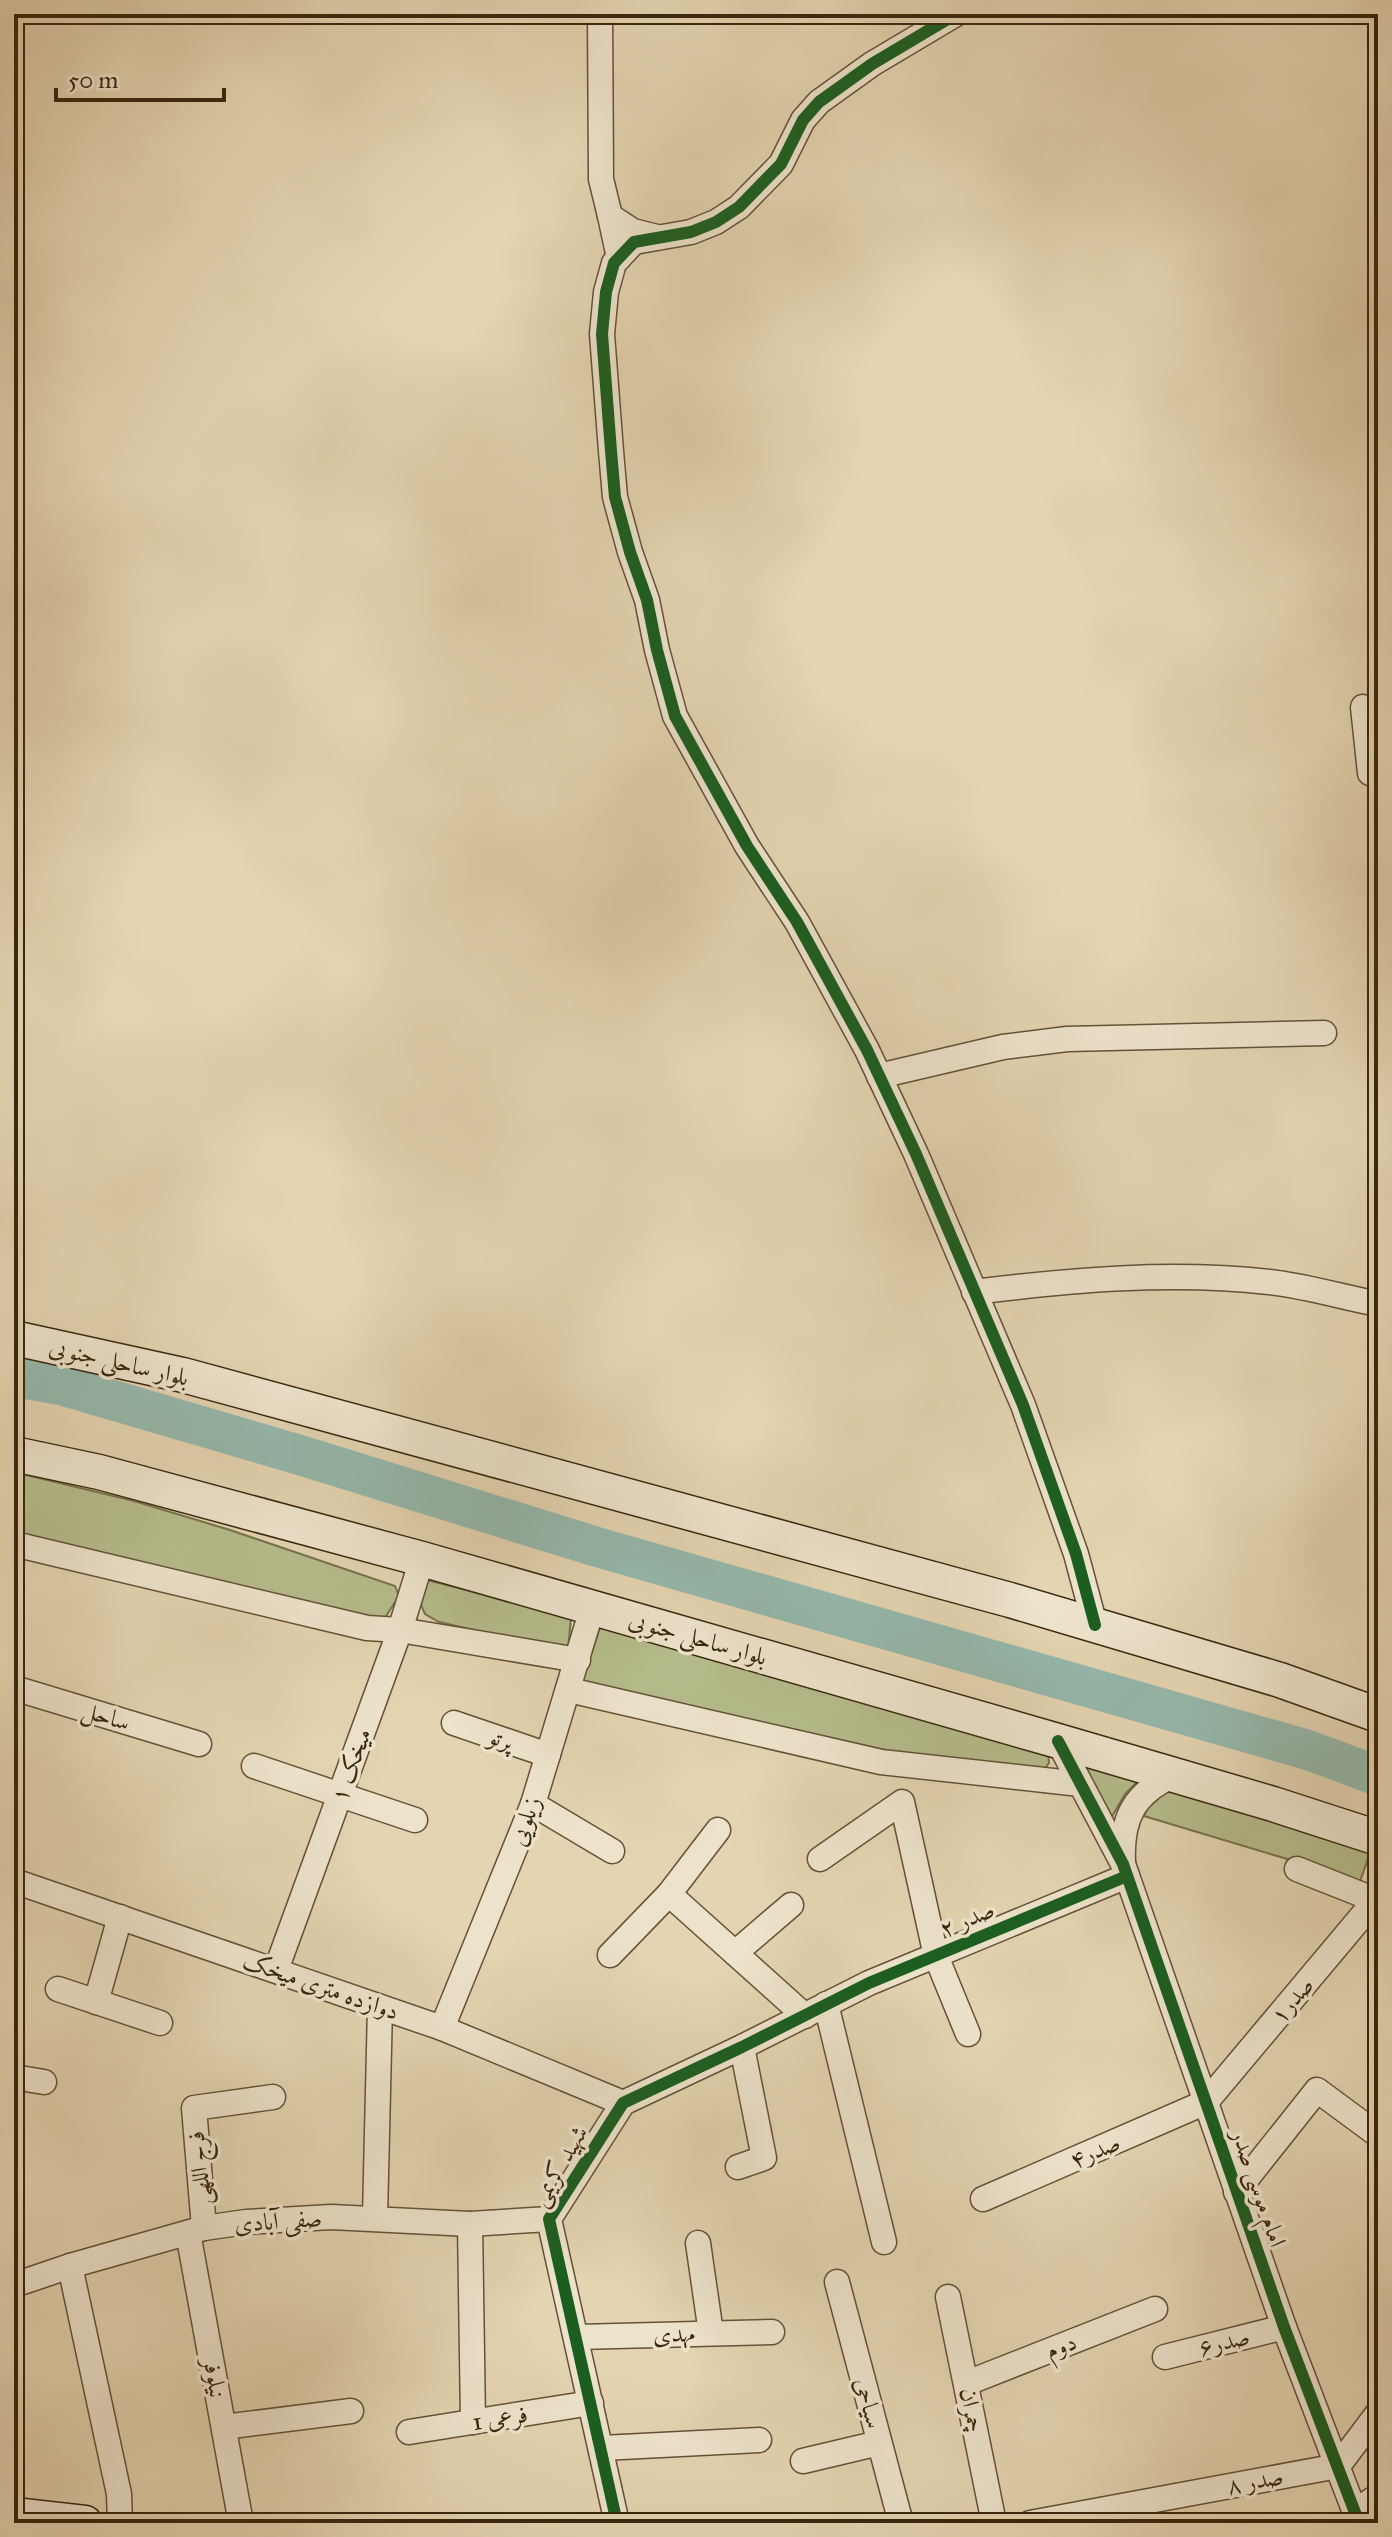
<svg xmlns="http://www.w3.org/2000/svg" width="1392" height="2537" viewBox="0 0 1392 2537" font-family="'IM FELL Great Primer',Amiri,serif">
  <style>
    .green { fill: #b5bc8b; stroke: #77724c; stroke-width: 2 }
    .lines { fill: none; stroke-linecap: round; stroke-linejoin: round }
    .river { stroke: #95b8ac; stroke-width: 40 }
    .minor-casing { stroke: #645237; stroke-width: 27 }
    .secondary-casing { stroke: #39270e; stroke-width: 37 }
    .minor { stroke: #ede3cc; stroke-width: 24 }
    .secondary { stroke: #ede3cc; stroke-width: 34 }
    .cycleway-casing { stroke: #ede3cc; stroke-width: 17 }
    .cycleway { stroke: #1b5e20; stroke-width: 12 }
    .labels { text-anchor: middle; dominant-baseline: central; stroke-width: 7; stroke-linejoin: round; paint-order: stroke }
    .street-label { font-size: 24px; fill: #39270e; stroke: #ede3cc }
  </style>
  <rect width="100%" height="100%" fill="#e4d4b1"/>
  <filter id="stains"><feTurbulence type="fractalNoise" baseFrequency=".0025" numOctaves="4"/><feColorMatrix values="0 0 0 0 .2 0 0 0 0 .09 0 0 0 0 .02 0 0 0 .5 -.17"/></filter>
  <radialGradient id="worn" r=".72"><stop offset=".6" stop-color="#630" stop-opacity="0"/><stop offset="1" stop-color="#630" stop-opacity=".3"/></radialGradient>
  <!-- green -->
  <g class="green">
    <polygon points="14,1472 134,1501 230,1530 395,1586 399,1596 379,1627 14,1533"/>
    <polygon points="427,1580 571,1617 568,1651 439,1622 425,1614 421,1605"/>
    <polygon points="600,1627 1048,1753 1049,1763 1043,1771 885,1750 582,1682"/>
    <polygon points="1086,1767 1138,1781 1125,1794 1110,1820"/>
    <polygon points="1170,1788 1372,1848 1360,1881 1144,1816 1147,1809"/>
  </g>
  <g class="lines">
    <!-- river -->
    <polyline class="river" points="14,1377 61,1385 303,1456 597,1547 1308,1750 1378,1776"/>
    <defs>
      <g id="minor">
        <polyline points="600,14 601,179 610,216"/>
        <polyline points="956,14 872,64 819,102 803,120 781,164 739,207 716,222 691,232 634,242 614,263 606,292 602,334 611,451 615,497 630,552 647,600 657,650 675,716 747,846 797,922 867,1050 916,1154 1023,1405 1076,1554 1095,1625"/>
        <polyline points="619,258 610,216 633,231 657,237"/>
        <polyline points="1363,707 1370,773 1378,776"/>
        <polyline points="879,1076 1003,1047 1067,1039 1324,1033"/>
        <path d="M974,1292C1071,1280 1171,1271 1269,1282C1306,1286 1342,1297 1378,1304"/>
        <polyline points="14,1544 367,1628 400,1630 578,1660"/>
        <polyline points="14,1688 199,1744"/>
        <polyline points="569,1690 881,1762 1080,1784"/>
        <polyline points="454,1723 548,1755"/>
        <polyline points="1058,1741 1123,1864 1284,2327 1359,2523"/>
        <polyline points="254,1766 415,1820"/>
        <polyline points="533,1804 612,1851"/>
        <polyline points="820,1859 902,1802 936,1956 968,2034"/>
        <path d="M1123,1862C1121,1818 1134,1793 1174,1775"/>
        <polyline points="1297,1869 1378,1901"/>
        <polyline points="14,1881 442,2028 623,2103"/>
        <polyline points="669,1894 805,2016"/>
        <polyline points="735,1953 791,1905"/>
        <polyline points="610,1955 669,1894 718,1830"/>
        <polyline points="276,1970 400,1630 422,1559"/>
        <polyline points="58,1989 160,2023"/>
        <polyline points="96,2002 120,1917"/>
        <polyline points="826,2004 884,2242"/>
        <polyline points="442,2028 533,1804 592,1609"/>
        <polyline points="14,2077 44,2082"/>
        <polyline points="738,2167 764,2158 742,2047"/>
        <polyline points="1236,2192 1317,2090 1378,2135"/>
        <polyline points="983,2199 1206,2102 1378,1897"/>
        <polyline points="375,2217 380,2007"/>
        <polyline points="470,2224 473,2422"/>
        <polyline points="204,2228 194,2108 273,2097"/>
        <polyline points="188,2233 241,2523"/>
        <polyline points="698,2243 711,2333"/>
        <polyline points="70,2266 119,2494 120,2523"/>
        <polyline points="837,2282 901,2523"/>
        <polyline points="14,2285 70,2266 204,2228 246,2222 331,2217 470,2224 549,2219"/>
        <polyline points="948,2297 994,2523"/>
        <polyline points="577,2337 772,2332"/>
        <polyline points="1165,2357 1284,2327"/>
        <polyline points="967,2383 1155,2309"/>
        <polyline points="224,2427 351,2411"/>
        <polyline points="409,2432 591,2403"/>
        <polyline points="602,2448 759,2440"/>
        <polyline points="803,2461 879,2443"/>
        <polyline points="1355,2511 1378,2496"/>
        <polyline points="617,2523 549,2219 623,2103 742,2047 869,1983 1127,1876"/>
        <polyline points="1030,2523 1338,2466 1378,2413"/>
      </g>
      <g id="secondary">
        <polyline points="14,1338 183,1375 1010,1600 1280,1680 1378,1715"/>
        <polyline points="14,1454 99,1472 422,1559 1058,1741 1273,1804 1378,1838"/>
        <polyline points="14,2515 85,2523"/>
      </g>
    </defs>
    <!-- minor casing -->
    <use href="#minor" class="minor-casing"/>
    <!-- secondary casing -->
    <use href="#secondary" class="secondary-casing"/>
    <!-- minor -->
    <use href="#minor" class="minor"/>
    <!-- secondary -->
    <use href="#secondary" class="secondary"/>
    <defs>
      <g id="cycleway">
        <polyline points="956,14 872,64 819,102 803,120 781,164 739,207 716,222 691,232 634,242 614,263 606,292 602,334 611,451 615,497 630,552 647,600 657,650 675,716 747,846 797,922 867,1050 916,1154 1023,1405 1076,1554 1095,1625"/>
        <polyline points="1058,1741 1123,1864 1284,2327 1359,2523"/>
        <polyline points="617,2523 549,2219 623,2103 742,2047 869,1983 1127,1876"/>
      </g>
    </defs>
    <!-- cycleway casing -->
    <use href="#cycleway" class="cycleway-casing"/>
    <!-- cycleway -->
    <use href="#cycleway" class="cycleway"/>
  </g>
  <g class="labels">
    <!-- street labels -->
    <g class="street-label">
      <text transform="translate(119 1362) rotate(13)">بلوار ساحلی جنوبی</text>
      <text transform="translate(698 1638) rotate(16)">بلوار ساحلی جنوبی</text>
      <text transform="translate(106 1716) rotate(17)">ساحل</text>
      <text transform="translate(501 1739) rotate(19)">پرتو</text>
      <text transform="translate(351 1765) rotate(-70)">میخک ۱</text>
      <text transform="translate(525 1821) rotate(-70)">زیلویی</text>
      <text transform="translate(967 1919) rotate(-23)">صدر ۲</text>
      <text transform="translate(321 1986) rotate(19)">دوازده متری میخک</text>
      <text transform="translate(1292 2000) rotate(-50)">صدر۱</text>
      <text transform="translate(1095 2151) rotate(-23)">صدر۴</text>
      <text transform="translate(559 2166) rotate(-60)">شهید کریمی</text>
      <text transform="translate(199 2168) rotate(-95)">فرج اللهی</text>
      <text transform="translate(1259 2188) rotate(71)">امام موسی صدر</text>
      <text transform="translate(278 2221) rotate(-4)">صفی آبادی</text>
      <text transform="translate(674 2334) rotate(-2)">مهدی</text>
      <text transform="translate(1224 2342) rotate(-14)">صدر۶</text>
      <text transform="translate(1061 2346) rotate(-21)">دوم</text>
      <text transform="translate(215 2378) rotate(80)">نیلوفر</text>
      <text transform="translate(869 2403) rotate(75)">سیاحی</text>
      <text transform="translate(972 2410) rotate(79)">چمران</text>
      <text transform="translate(500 2418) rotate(-9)">فرعی 1</text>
      <text transform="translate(1255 2481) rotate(-11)">صدر ۸</text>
    </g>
  </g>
  <!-- margin -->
  <rect width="1392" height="2537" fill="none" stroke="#e4d4b1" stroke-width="48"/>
  <rect x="16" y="16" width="1360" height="2505" fill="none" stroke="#39270e" stroke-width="4"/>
  <rect x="24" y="24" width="1344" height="2489" fill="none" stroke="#39270e" stroke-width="2"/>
  <!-- scale -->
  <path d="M56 88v12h168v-12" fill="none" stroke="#39270e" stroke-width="4"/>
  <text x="68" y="88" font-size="24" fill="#39270e" stroke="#ede3cc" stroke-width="6" paint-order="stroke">50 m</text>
  <rect width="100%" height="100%" filter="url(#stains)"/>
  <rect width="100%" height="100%" fill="url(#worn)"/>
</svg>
